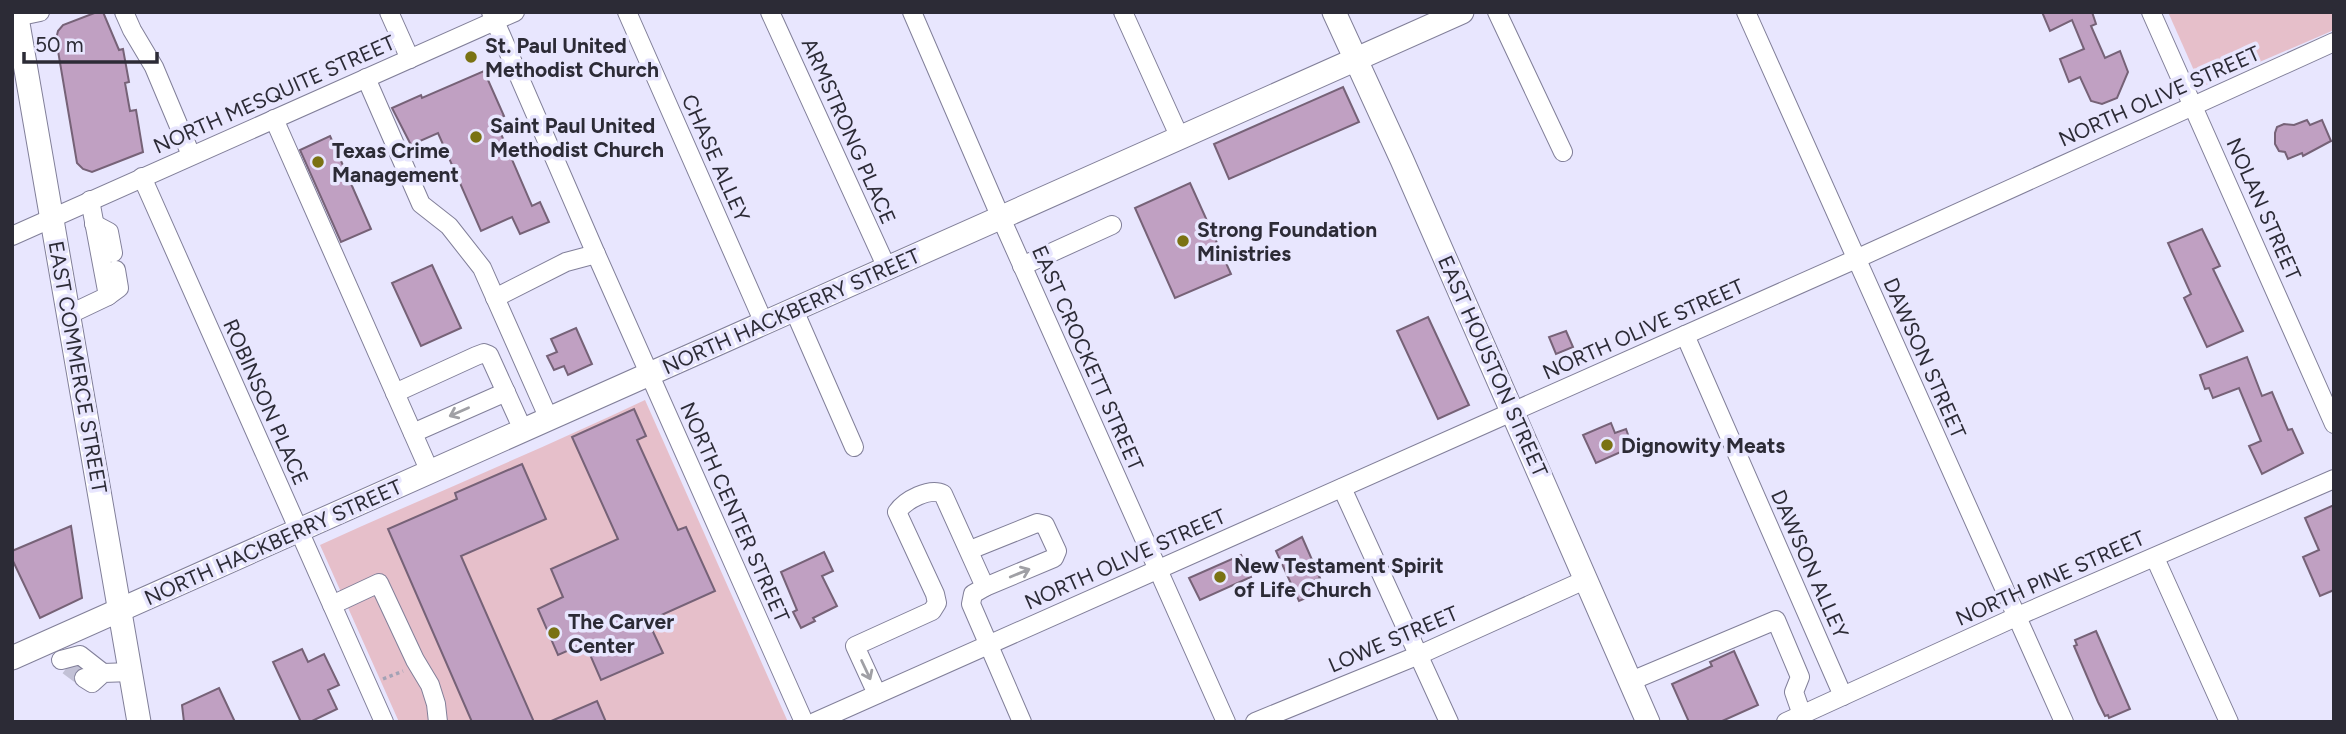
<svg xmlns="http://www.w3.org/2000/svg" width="2346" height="734" viewBox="0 0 2346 734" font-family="Figtree,sans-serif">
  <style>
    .green { fill: #e6bfca }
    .building { fill: #c0a0c2; stroke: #766277; stroke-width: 2 }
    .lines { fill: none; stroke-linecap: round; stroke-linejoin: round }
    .minor-tunnel { stroke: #c2c1d6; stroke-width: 18; stroke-dasharray: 18 9; stroke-linecap: butt }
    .minor-casing { stroke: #817f99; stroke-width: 20 }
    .major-casing { stroke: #817f99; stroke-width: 25 }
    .path { stroke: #a3a2b5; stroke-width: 3.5; stroke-dasharray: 3.5 3.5; stroke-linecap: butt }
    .minor { stroke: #fff; stroke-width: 18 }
    .major { stroke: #fff; stroke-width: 23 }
    .oneway { stroke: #a0a0a5 }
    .poi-dot { fill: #7a7213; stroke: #e8e6fe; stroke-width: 2.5 }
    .labels { text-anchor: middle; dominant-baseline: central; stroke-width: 7; stroke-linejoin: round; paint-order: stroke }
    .poi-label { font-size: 21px; font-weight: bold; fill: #2c2b36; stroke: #e8e6fe; text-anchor: start }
    .street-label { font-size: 21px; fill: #2c2b36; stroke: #e8e6fe }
  </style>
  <rect width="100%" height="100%" fill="#e8e6fe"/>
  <!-- green -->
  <g class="green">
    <polygon points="2168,12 2334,12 2334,30 2206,85 2200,84"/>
    <path d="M645,400L788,722H399L320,545C428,496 537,451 645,400Z"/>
  </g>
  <!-- building -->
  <g class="building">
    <polygon points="97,12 103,12 119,50 123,49 129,82 125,83 130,111 136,110 143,152 92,172 83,169 77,163 56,39 58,31 63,25"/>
    <polygon points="2042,12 2092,12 2096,24 2091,26 2105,58 2120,51 2128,72 2117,98 2102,104 2091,101 2080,77 2069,82 2060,59 2084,49 2072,20 2050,31"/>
    <polygon points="484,71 504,116 495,120 532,206 540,202 549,222 520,234 512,217 481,231 438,133 411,145 392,108 421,95 422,98"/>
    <polygon points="1343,87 1359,122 1229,179 1214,144"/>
    <polygon points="2307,120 2310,125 2322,120 2331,141 2303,156 2302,153 2288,159 2285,152 2279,151 2275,144 2275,133 2277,127 2284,124 2294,125"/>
    <polygon points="330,136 371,229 341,242 300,150"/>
    <polygon points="1190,183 1231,274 1175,298 1135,208"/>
    <polygon points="2202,229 2220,266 2213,269 2243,331 2207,347 2184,298 2191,294 2168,243"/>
    <polygon points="432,265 461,328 421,346 392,283"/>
    <polygon points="1428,317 1469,405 1438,419 1397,331"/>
    <polygon points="576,328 592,364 568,375 564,366 554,370 547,356 557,352 551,339"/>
    <polygon points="1566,331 1573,347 1556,354 1549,337"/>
    <polygon points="2247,357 2262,396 2272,392 2288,430 2292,429 2303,453 2262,474 2249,446 2261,441 2239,388 2213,398 2209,388 2205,389 2200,375"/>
    <polygon points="634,409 646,436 637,440 678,530 686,527 715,591 648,621 663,653 601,680 585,643 558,655 538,609 563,597 551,569 618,539 572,437"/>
    <polygon points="1611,423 1615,433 1626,429 1631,443 1621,447 1623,451 1596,463 1583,435"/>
    <polygon points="522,464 546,519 461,556 534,722 472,722 388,529 457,499 455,493"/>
    <polygon points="2334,505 2334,590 2320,596 2303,557 2319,550 2305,518"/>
    <polygon points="71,526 82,598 40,618 12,559 12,551"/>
    <polygon points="1302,537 1320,578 1308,583 1313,595 1299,601 1276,551"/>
    <polygon points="824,552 833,571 822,576 837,606 813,618 815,621 801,628 793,612 797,610 781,572"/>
    <polygon points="1241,555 1251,577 1200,600 1189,578"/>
    <polygon points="2096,631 2130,709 2109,718 2108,715 2105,716 2098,702 2074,646 2077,645 2075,640"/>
    <polygon points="302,649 308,662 324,654 339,685 328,690 337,709 310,722 301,722 273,662"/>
    <polygon points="1734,651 1758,705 1720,722 1689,722 1672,684 1712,666 1710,662"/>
    <polygon points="219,688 235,722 184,722 182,705"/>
    <polygon points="597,701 606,722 549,722"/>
  </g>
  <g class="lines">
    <!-- minor-tunnel -->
    <polyline class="minor-tunnel" points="68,666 84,678"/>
    <defs>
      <g id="minor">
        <polyline points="124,12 132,30 154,67 191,155"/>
        <polyline points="389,12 410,59"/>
        <polyline points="491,12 596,254 804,722"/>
        <polyline points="627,12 764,323"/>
        <polyline points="770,12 887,268"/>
        <polyline points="912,12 1001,218 1226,722"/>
        <polyline points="1123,12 1180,138"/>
        <polyline points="1497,12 1563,152"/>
        <polyline points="1746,12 2064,722"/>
        <polyline points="2151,12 2334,424"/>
        <polyline points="16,17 40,12"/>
        <polyline points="366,78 421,204 449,226 482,268 549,419"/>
        <polyline points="274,119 430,472"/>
        <polyline points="142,177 384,722"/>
        <polyline points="94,224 109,232 113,253"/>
        <polyline points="12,236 515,12"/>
        <polyline points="1022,266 1112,225"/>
        <polyline points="108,296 119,288 116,270"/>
        <polyline points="495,298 566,262 596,254"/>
        <polyline points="794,310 854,447"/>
        <polyline points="68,315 108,296 90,200"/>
        <polyline points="1685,335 1843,696"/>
        <polyline points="395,393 476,356 484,353 489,355 523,430"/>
        <polyline points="413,433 506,392"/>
        <polyline points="1342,488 1449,722"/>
        <polyline points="970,550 1037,523 1045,525 1057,551 1054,558 985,587"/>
        <polyline points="2155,558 2229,722"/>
        <polyline points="332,605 379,583 415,660 430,685 436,704 438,722"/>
        <polyline points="61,660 80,655 103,673"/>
        <polyline points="84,678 92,683 103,673 131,672"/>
        <polyline points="1631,681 1776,620 1800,677 1794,692 1802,715"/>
        <path d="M877,694L855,646L932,611L937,603L935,594L897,512C905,500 930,487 943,494L985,587L973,594L971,604L1022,722"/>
        <polyline points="815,722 1856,259 2334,42"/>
        <polyline points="1255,722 1419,655 1587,579"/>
        <polyline points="1786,722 2018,616 2334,479"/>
      </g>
      <g id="major">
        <polyline points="16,12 139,722"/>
        <polyline points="1334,12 1402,160 1648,722"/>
        <polyline points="12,658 1462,12"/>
      </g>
    </defs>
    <!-- minor casing -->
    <use href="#minor" class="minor-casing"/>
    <!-- major casing -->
    <use href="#major" class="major-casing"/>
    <!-- path -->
    <polyline class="path" points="383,679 403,671"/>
    <!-- minor -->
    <use href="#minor" class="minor"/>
    <!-- major -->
    <use href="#major" class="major"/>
  </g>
  <!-- one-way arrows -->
  <defs><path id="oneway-shaft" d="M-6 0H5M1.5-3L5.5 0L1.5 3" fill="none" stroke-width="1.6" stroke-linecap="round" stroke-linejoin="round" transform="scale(1.75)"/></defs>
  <g class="oneway">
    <use href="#oneway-shaft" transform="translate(459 412) rotate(156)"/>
    <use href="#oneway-shaft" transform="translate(1020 573) rotate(-22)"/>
    <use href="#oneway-shaft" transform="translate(866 670) rotate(65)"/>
  </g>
  <!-- markers -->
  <g class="poi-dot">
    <circle cx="471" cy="57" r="7"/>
    <circle cx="476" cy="137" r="7"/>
    <circle cx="318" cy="162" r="7"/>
    <circle cx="1183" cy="241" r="7"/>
    <circle cx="1607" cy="445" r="7"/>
    <circle cx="1220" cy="577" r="7"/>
    <circle cx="554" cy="633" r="7"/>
  </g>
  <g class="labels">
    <!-- poi labels -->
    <g class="poi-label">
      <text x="485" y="45">St. Paul United<tspan x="485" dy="24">Methodist Church</tspan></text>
      <text x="490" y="125">Saint Paul United<tspan x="490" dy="24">Methodist Church</tspan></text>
      <text x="332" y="150">Texas Crime<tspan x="332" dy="24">Management</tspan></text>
      <text x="1197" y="229">Strong Foundation<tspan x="1197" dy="24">Ministries</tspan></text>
      <text x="1621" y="445">Dignowity Meats</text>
      <text x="1234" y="565">New Testament Spirit<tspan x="1234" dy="24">of Life Church</tspan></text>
      <text x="568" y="621">The Carver<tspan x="568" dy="24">Center</tspan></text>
    </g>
    <!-- street labels -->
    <g class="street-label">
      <text transform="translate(274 94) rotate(-24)">NORTH MESQUITE STREET</text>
      <text transform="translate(2159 96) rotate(-24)">NORTH OLIVE STREET</text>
      <text transform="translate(849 131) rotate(66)">ARMSTRONG PLACE</text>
      <text transform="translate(716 158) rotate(66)">CHASE ALLEY</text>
      <text transform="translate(2264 209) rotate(66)">NOLAN STREET</text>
      <text transform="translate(791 311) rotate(-24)">NORTH HACKBERRY STREET</text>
      <text transform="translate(1643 329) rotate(-24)">NORTH OLIVE STREET</text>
      <text transform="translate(1088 358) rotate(66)">EAST CROCKETT STREET</text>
      <text transform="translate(1925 358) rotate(66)">DAWSON STREET</text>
      <text transform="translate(1493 366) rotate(66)">EAST HOUSTON STREET</text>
      <text transform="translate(78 367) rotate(80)">EAST COMMERCE STREET</text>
      <text transform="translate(266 402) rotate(66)">ROBINSON PLACE</text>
      <text transform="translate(735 512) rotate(66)">NORTH CENTER STREET</text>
      <text transform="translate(273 542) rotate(-24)">NORTH HACKBERRY STREET</text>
      <text transform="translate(1125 559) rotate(-24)">NORTH OLIVE STREET</text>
      <text transform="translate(1810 564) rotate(66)">DAWSON ALLEY</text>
      <text transform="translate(2050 578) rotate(-24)">NORTH PINE STREET</text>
      <text transform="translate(1393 639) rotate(-23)">LOWE STREET</text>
    </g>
  </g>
  <!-- border -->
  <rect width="2346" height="734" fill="none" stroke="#2c2b36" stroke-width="28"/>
  <!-- scale -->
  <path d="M24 52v10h133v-10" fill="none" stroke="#2c2b36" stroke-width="3.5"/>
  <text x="35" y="52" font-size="21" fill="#2c2b36" stroke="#e8e6fe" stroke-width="5" paint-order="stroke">50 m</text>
</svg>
